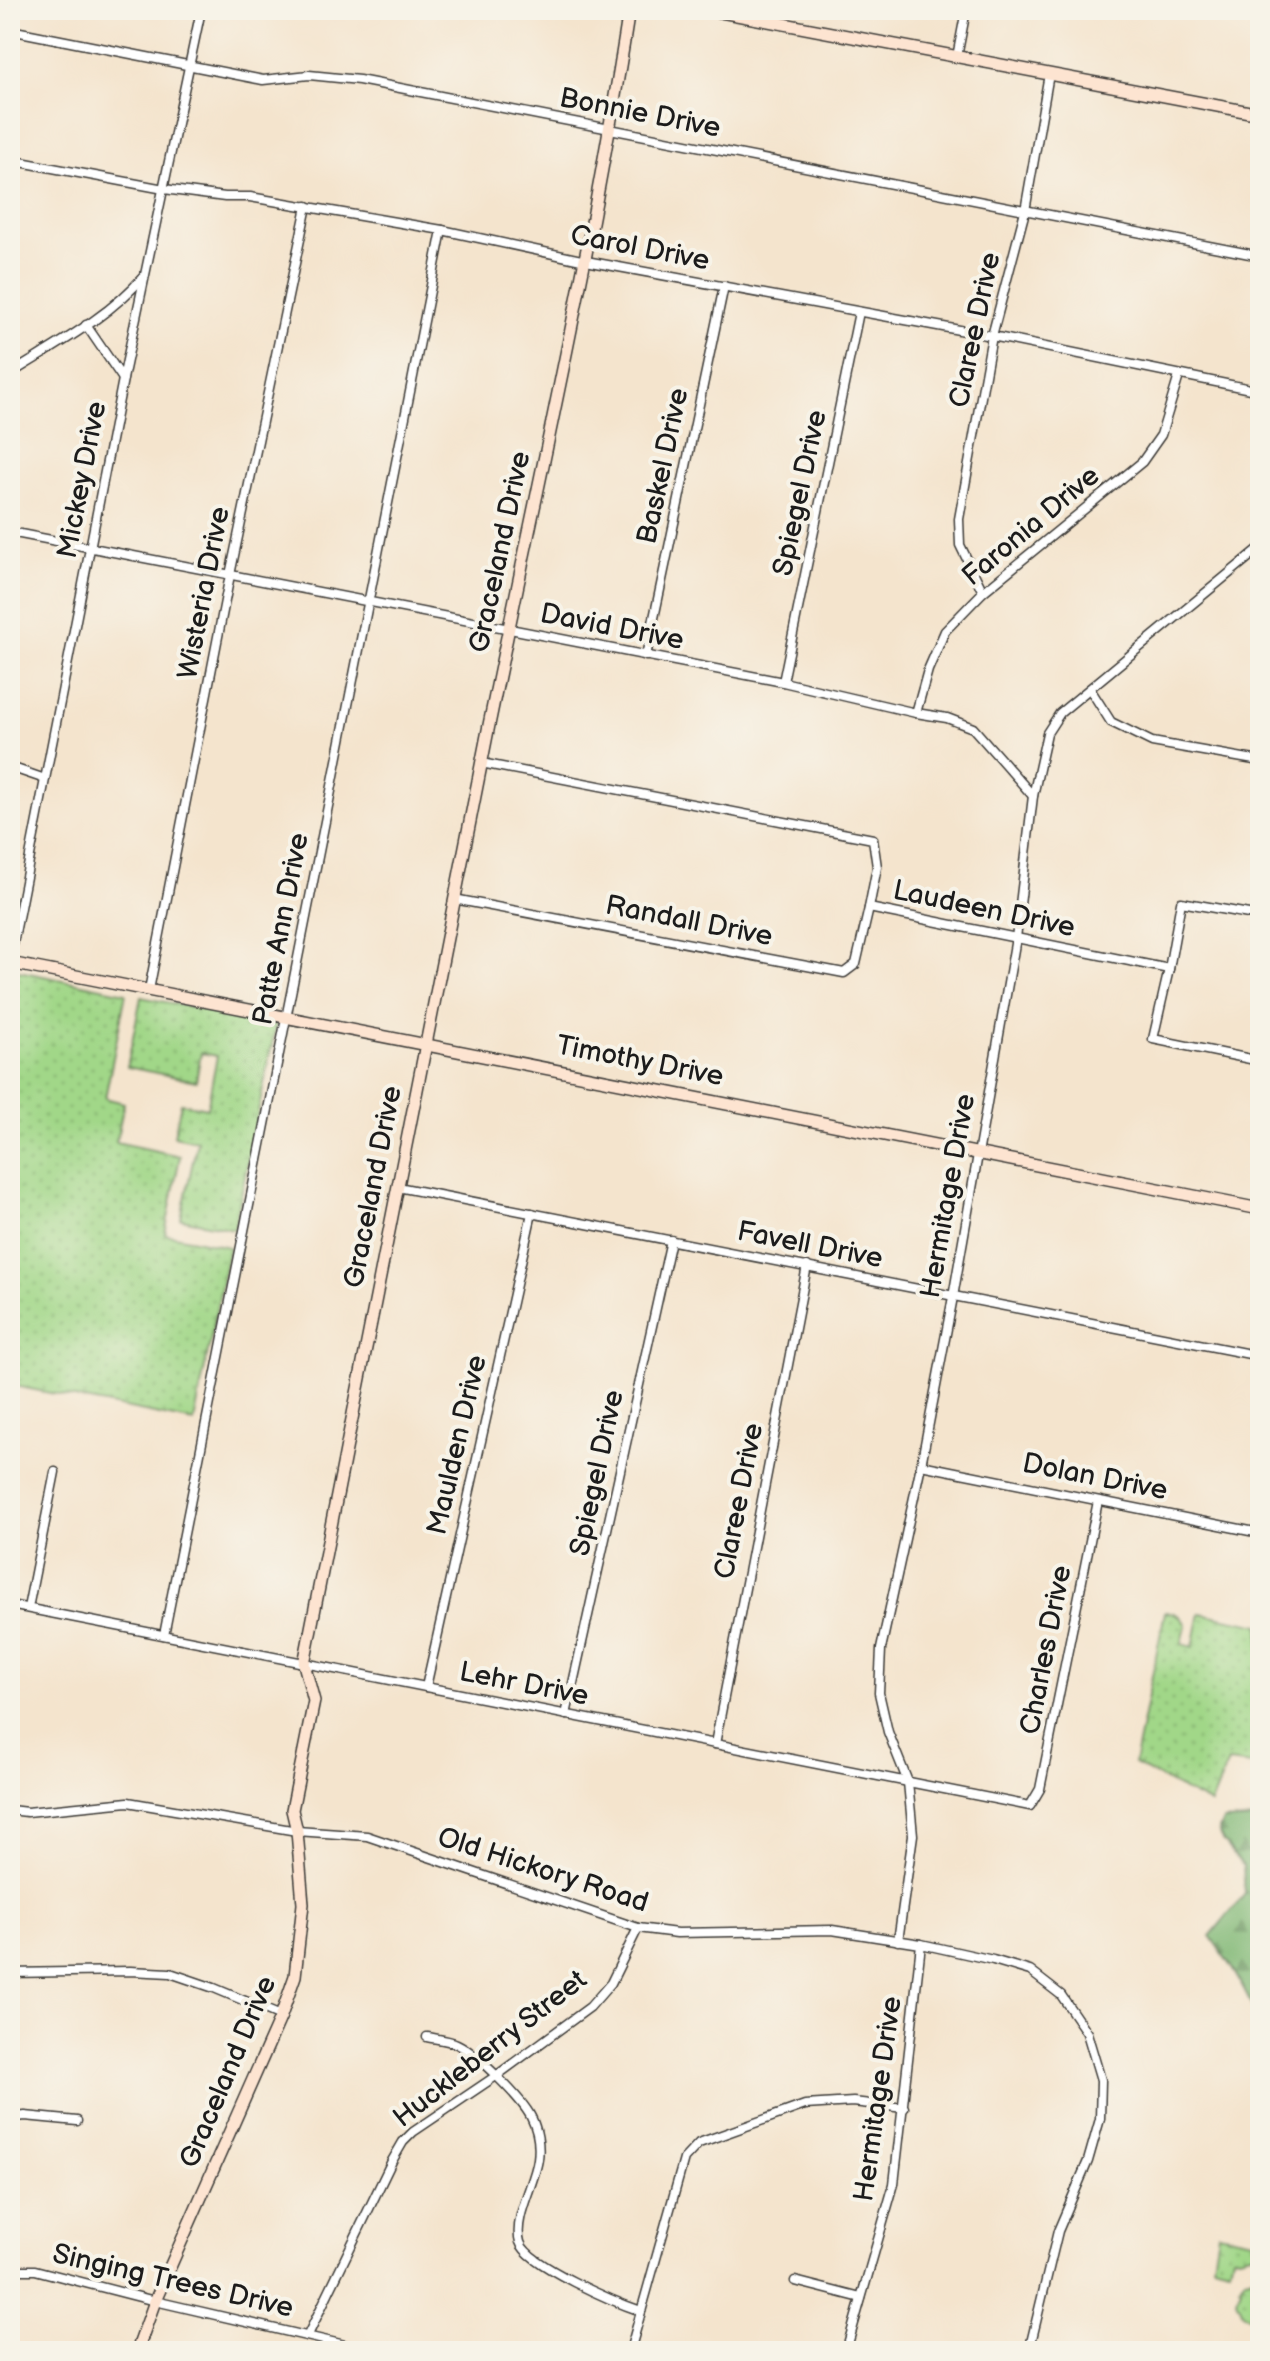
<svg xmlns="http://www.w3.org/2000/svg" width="1270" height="2361" viewBox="0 0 1270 2361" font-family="'Balsamiq Sans',sans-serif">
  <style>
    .grass { fill: url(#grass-dots); stroke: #5e7a52; stroke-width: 2 }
    .forest { fill: url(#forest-firs); stroke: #4e6a48; stroke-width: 2 }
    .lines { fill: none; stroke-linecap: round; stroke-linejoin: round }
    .street-casing { stroke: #3c3a37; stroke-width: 11 }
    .secondary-casing { stroke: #3c3a37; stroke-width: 14 }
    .street { stroke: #fff; stroke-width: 8 }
    .secondary { stroke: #fde4d1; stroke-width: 11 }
    .labels { text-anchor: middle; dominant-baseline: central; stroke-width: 8; stroke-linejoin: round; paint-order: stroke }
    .street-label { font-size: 28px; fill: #1c1c1c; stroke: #f7f3e8 }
  </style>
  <defs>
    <pattern id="grass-dots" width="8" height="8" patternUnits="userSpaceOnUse" patternTransform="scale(2)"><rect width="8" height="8" fill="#a1d788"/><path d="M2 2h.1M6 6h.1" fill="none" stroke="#8ab875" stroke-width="1.8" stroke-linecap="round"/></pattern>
    <pattern id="forest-firs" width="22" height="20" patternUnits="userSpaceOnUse" patternTransform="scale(2)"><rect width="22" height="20" fill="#80b874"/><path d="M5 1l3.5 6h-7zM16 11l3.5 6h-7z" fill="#68955e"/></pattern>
  </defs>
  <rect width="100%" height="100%" fill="#f7f3e8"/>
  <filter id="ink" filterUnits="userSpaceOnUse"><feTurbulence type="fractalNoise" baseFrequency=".0125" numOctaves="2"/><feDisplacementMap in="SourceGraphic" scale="16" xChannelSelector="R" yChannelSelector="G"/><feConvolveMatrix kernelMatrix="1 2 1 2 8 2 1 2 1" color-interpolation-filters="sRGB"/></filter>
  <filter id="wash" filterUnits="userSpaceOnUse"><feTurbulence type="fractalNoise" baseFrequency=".006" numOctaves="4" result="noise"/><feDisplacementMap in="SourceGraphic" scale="32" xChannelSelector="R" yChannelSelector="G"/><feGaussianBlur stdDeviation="1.8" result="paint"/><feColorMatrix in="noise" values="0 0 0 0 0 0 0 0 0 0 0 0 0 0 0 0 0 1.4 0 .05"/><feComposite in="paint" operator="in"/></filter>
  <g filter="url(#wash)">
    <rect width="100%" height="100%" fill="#f4e4cd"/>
    <!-- grass -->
    <g class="grass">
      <polygon points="14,970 126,993 105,1098 124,1103 116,1142 180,1156 165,1234 229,1247 194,1422 10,1385 10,991"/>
      <polygon points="141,997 276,1025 234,1229 181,1219 197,1141 174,1136 181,1103 207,1108 217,1056 201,1053 196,1081 127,1067"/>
      <path d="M1165,1612C1177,1612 1181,1616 1186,1625L1182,1644L1193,1647L1200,1613L1260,1625V1766L1228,1762L1211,1804L1134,1764Z"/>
      <polygon points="1218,2233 1258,2241 1255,2252 1239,2256 1233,2255 1230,2268 1213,2264"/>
      <polygon points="1255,2275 1260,2276 1260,2314 1251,2317 1243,2313 1237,2300 1241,2288 1239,2287 1246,2278"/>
    </g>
    <!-- forest -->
    <path class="forest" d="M1260,1819V2083L1256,2081C1256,2059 1261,2032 1254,2012C1246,1987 1225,1957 1210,1936L1245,1894L1243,1866L1222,1840L1219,1829L1223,1821Z"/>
  </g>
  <g filter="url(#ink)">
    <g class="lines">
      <defs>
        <g id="street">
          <polyline points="10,30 263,80 309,75 359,80 1260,256"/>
          <polyline points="957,57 966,10"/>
          <polyline points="10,160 164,189 225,197 250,197 442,230 586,261 992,336 1260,391"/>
          <polyline points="86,325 123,379"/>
          <path d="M10,374C56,345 109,317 144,276"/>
          <polyline points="10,532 783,682 916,713 947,718 973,728 1033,796"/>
          <polyline points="983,592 960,545 959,519 992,336 1025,211 1049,74"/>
          <polyline points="646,656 724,286"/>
          <polyline points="783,682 859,312"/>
          <polyline points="1090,689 1111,722 1152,742 1260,761"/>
          <polyline points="916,713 928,670 945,631 983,592 1142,462 1161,435 1179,376"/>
          <polyline points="10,764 16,769 45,779"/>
          <polyline points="454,899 844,973 856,964 869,908 877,867 873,839 481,763"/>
          <polyline points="869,908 1169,969"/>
          <polyline points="1260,916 1181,902 1169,969 1153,1039 1260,1061"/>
          <polyline points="10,959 123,379 201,10"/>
          <polyline points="149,990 230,575 307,206"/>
          <polyline points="398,1187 1260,1356"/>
          <polyline points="921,1465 1260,1533"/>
          <polyline points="10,1605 1030,1806 1040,1789 1098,1501"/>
          <polyline points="28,1608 55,1472"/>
          <polyline points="164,1635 442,230"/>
          <polyline points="426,1687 532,1213"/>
          <polyline points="566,1715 671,1240"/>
          <polyline points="715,1744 807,1266"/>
          <polyline points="10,1810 27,1812 128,1802 297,1831 367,1836 638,1928 677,1933 832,1930 921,1944 993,1960 1030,1971 1061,1995 1087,2033 1101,2080 1100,2119 1088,2161 1058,2231 1029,2351"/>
          <polyline points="898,1941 913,1835 908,1782 888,1732 879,1693 881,1649 921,1465 953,1297 1016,938 1033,796 1047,733 1060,713 1260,548"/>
          <polyline points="10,1973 130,1971 170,1973 214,1988 281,2016"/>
          <path d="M427,2037C437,2039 449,2040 457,2044C476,2053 522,2099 531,2117C537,2129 540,2145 538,2159C535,2183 513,2218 520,2242C527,2265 617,2303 641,2311"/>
          <polyline points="10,2118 25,2116 77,2121"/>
          <polyline points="10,2270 35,2270 155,2301 371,2351"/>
          <polyline points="795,2281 861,2298"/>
          <polyline points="308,2335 392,2161 403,2142 413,2132 496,2076 590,2007 611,1983 638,1928"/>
          <polyline points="630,2351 684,2159 699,2143 805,2105 853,2102 904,2108"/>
          <polyline points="846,2351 894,2184 921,1944"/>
        </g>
        <g id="secondary">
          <polyline points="710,10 1260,114"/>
          <polyline points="10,963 1260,1209"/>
          <path d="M137,2351L155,2301L281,2016L295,1976L303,1904L297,1831L292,1810L314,1701L304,1664C366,1351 425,1037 489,725C537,487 592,250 629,10"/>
        </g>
      </defs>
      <!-- street casing -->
      <use href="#street" class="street-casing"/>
      <!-- secondary casing -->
      <use href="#secondary" class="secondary-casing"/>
      <!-- street -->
      <use href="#street" class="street"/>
      <!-- secondary -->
      <use href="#secondary" class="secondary"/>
    </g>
  </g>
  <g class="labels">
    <!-- street labels -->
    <g class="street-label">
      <text transform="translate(640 113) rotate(11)">Bonnie Drive</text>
      <text transform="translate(640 248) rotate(11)">Carol Drive</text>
      <text transform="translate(975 330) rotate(-78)">Claree Drive</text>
      <text transform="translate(663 466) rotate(-78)">Baskel Drive</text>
      <text transform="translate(82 480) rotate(-79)">Mickey Drive</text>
      <text transform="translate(800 493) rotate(-78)">Spiegel Drive</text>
      <text transform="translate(1031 526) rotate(-40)">Faronia Drive</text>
      <text transform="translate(500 552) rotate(-78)">Graceland Drive</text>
      <text transform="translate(204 593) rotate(-79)">Wisteria Drive</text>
      <text transform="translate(612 627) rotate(11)">David Drive</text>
      <text transform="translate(984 909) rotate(12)">Laudeen Drive</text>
      <text transform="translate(689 921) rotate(11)">Randall Drive</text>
      <text transform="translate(281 929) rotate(-79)">Patte Ann Drive</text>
      <text transform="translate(640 1061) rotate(11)">Timothy Drive</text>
      <text transform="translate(373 1187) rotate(-79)">Graceland Drive</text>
      <text transform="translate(948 1196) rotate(-80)">Hermitage Drive</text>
      <text transform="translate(810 1245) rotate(11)">Favell Drive</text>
      <text transform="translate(457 1445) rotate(-77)">Maulden Drive</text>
      <text transform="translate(597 1473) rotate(-78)">Spiegel Drive</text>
      <text transform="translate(1095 1477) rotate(11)">Dolan Drive</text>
      <text transform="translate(739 1501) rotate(-79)">Claree Drive</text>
      <text transform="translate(1046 1650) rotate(-79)">Charles Drive</text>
      <text transform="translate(524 1684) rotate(11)">Lehr Drive</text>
      <text transform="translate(543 1870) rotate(18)">Old Hickory Road</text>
      <text transform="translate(490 2049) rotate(-38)">Huckleberry Street</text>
      <text transform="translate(228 2072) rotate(-67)">Graceland Drive</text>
      <text transform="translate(878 2099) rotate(-82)">Hermitage Drive</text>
      <text transform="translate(173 2281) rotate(13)">Singing Trees Drive</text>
    </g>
  </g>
  <!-- margin -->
  <rect width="1270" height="2361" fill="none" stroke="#f7f3e8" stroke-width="40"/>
</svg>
